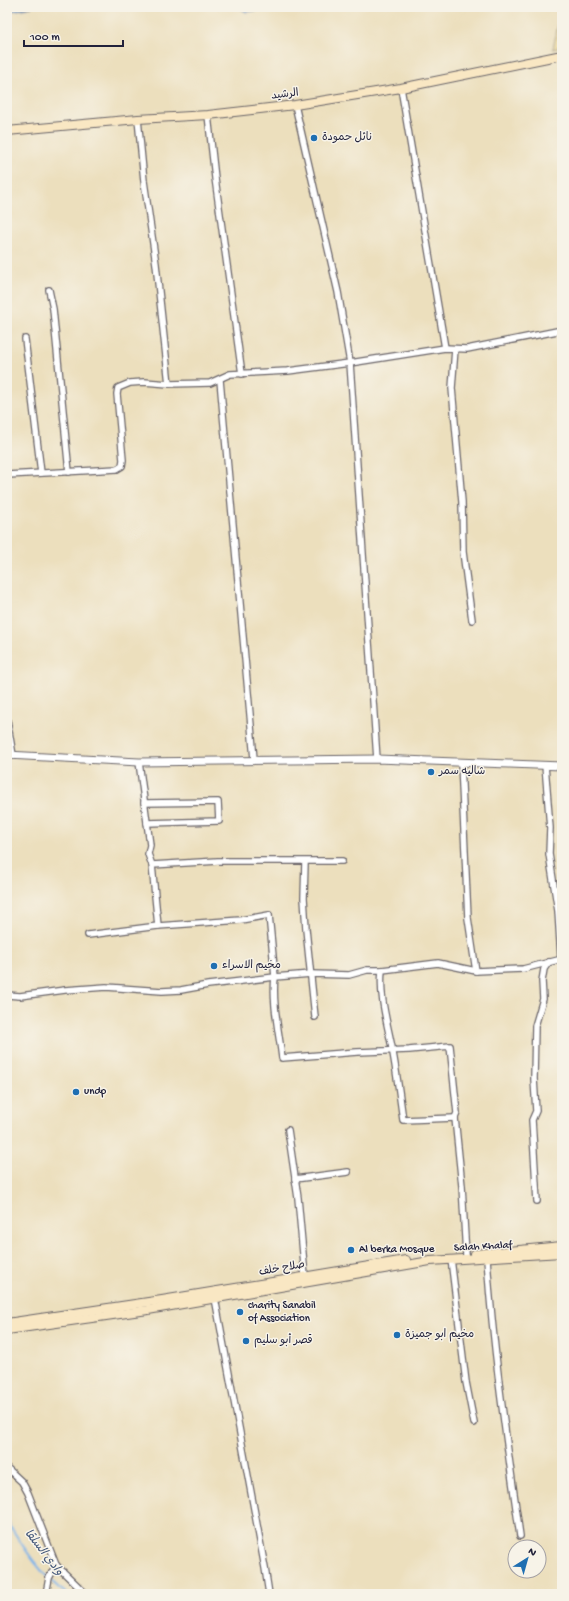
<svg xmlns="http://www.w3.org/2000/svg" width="569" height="1601" viewBox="0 0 569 1601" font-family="'Gochi Hand','Playpen Sans Arabic',sans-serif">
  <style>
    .sand { fill: url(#sand-dots); stroke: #887e6c }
    .water { fill: #7ab3ea; stroke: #4e6a92 }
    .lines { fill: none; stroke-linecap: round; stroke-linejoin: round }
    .stream { stroke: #7ab3ea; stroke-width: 2 }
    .minor-casing { stroke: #696468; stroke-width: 8 }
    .tertiary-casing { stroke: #696468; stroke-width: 9 }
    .secondary-casing { stroke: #696468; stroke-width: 10 }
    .minor { stroke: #fff; stroke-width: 5.5 }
    .tertiary { stroke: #fff; stroke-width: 7 }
    .secondary { stroke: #f9e7c3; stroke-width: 8 }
    .poi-dot { fill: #1f6fb2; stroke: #f7f3e8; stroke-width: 1.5 }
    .labels { text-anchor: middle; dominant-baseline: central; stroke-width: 3; stroke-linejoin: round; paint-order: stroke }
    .street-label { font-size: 11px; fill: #22223b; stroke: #f7f3e8 }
    .poi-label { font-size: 11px; fill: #22223b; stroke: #f7f3e8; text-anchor: start }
    .water-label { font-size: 12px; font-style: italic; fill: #415578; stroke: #f7f3e8 }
  </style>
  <defs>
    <pattern id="sand-dots" width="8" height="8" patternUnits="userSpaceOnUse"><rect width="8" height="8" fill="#eeda9e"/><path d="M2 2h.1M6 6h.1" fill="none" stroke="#ccbb89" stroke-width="1.8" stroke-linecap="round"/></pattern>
  </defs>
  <rect width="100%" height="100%" fill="#f7f3e8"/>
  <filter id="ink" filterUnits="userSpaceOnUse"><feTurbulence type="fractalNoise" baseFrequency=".025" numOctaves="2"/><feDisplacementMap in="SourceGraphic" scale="8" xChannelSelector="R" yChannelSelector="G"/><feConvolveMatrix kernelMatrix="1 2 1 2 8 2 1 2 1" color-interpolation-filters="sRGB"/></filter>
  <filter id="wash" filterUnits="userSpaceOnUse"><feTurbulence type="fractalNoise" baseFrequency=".012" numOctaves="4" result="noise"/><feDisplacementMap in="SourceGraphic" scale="16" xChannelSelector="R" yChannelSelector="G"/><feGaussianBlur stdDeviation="0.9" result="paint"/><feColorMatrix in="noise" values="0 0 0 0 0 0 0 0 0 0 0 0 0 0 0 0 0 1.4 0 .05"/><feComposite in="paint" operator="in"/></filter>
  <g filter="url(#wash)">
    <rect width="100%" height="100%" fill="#ecdfbd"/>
    <!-- sand -->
    <polygon class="sand" points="562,21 562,47 553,49 558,25"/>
    <!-- water -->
    <g class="water">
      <polygon points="7,7 32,7 7,12"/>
      <polygon points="238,7 283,7 246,12"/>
    </g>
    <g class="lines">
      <!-- stream -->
      <path class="stream" d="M7,1521C24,1548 41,1576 67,1594"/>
    </g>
  </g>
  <g filter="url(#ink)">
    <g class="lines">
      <defs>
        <g id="minor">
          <polyline points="401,88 445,348"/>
          <polyline points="295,105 338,292 350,363 377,759"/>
          <polyline points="208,115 215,178 242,374"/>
          <polyline points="138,119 144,181 156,264 169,384"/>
          <polyline points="49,290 53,309 69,472"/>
          <polyline points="25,339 41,473"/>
          <polyline points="455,349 452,388 462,502 463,552 472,620"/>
          <polyline points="220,380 254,759"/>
          <polyline points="7,475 117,469 122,466 123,460 117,394 118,388 130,383 144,382 169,384 210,383 230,374 288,371 350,363 445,348 467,349 562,330"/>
          <polyline points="7,720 13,755"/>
          <polyline points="139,762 150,845 148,854 152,865 158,926"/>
          <polyline points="461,763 468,918 476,971"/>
          <polyline points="545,765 550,828 549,854 558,911 561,959"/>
          <polyline points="144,803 218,802 219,821 147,823"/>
          <polyline points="305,862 304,898 306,929 315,1017"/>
          <polyline points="152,865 218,861 342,861"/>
          <path d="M88,935L158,926L241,920L269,915L275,977C272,1003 279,1032 282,1058L357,1052L409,1050L450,1046L457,1113L455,1118L462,1186L466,1255"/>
          <path d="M382,970C379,998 388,1025 393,1053C397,1075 400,1098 403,1120L455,1118"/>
          <polyline points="7,995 20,996 65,990 106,987 162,991 181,990 208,985 275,977 311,974 349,975 367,970 382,970 438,963 476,971 523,969 562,959"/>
          <polyline points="288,1130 298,1198 305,1276"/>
          <polyline points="295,1179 348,1172"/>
          <polyline points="537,1201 532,1120 536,1111 534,1079 535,1026 543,999 542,981 544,969 549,962"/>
          <path d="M487,1258C493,1351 507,1444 520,1536"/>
          <polyline points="451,1259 466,1382 474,1423"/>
          <polyline points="215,1298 265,1568 269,1594"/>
          <polyline points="7,1468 22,1482 28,1493 56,1565 86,1594"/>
          <polyline points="46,1594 49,1578 56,1565"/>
        </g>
        <polyline id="tertiary" points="7,755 139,762 377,759 562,766"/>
        <g id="secondary">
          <polyline points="7,131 138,119 208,115 295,105 401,88 562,55"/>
          <polyline points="475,1254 562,1246"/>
          <polyline points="7,1323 162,1300 406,1260"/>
          <polyline points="7,1330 148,1310 430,1261 562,1253"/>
        </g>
      </defs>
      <!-- minor casing -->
      <use href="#minor" class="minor-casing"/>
      <!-- tertiary casing -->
      <use href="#tertiary" class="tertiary-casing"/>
      <!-- secondary casing -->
      <use href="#secondary" class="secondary-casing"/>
      <!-- minor -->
      <use href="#minor" class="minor"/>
      <!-- tertiary -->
      <use href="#tertiary" class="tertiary"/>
      <!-- secondary -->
      <use href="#secondary" class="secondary"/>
    </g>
  </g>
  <!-- markers -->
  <g class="poi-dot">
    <circle cx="314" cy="138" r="4"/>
    <circle cx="431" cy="772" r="4"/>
    <circle cx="214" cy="966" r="4"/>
    <circle cx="76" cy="1092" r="4"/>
    <circle cx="351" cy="1250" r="4"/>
    <circle cx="240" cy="1312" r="4"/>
    <circle cx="397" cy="1335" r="4"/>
    <circle cx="246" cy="1341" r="4"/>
  </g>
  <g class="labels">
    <!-- street labels -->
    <g class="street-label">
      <text transform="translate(285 95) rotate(-7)">الرشيد</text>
      <text transform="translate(483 1247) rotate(-3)">Salah Khalaf</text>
      <text transform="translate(282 1269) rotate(-10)">صلاح خلف</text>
    </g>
    <!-- poi labels -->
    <g class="poi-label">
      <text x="322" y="138">نائل حمودة</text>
      <text x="439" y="772">شاليه سمر</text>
      <text x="222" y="966">مخيم الاسراء</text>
      <text x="84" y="1092">undp</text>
      <text x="359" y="1250">Al berka Mosque</text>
      <text x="248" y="1306">charity Sanabil<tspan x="248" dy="13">of Association</tspan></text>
      <text x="405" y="1335">مخيم ابو جميزة</text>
      <text x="254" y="1341">قصر أبو سليم</text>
    </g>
    <!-- water labels -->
    <g class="water-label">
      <text transform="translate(43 1553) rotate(52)">وادي السلقا</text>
    </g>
  </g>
  <!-- margin -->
  <rect width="569" height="1601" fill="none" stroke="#f7f3e8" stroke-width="24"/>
  <!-- north arrow -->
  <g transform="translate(527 1559) rotate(37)"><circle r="19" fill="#f7f3e8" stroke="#a29fa3"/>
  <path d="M0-3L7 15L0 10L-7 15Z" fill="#1f6fb2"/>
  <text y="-6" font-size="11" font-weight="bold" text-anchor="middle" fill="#22223b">N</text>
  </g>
  <!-- scale -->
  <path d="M24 40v6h99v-6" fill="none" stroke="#22223b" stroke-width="2"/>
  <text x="30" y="40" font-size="12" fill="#22223b" stroke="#f7f3e8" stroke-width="3" paint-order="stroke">100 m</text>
</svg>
